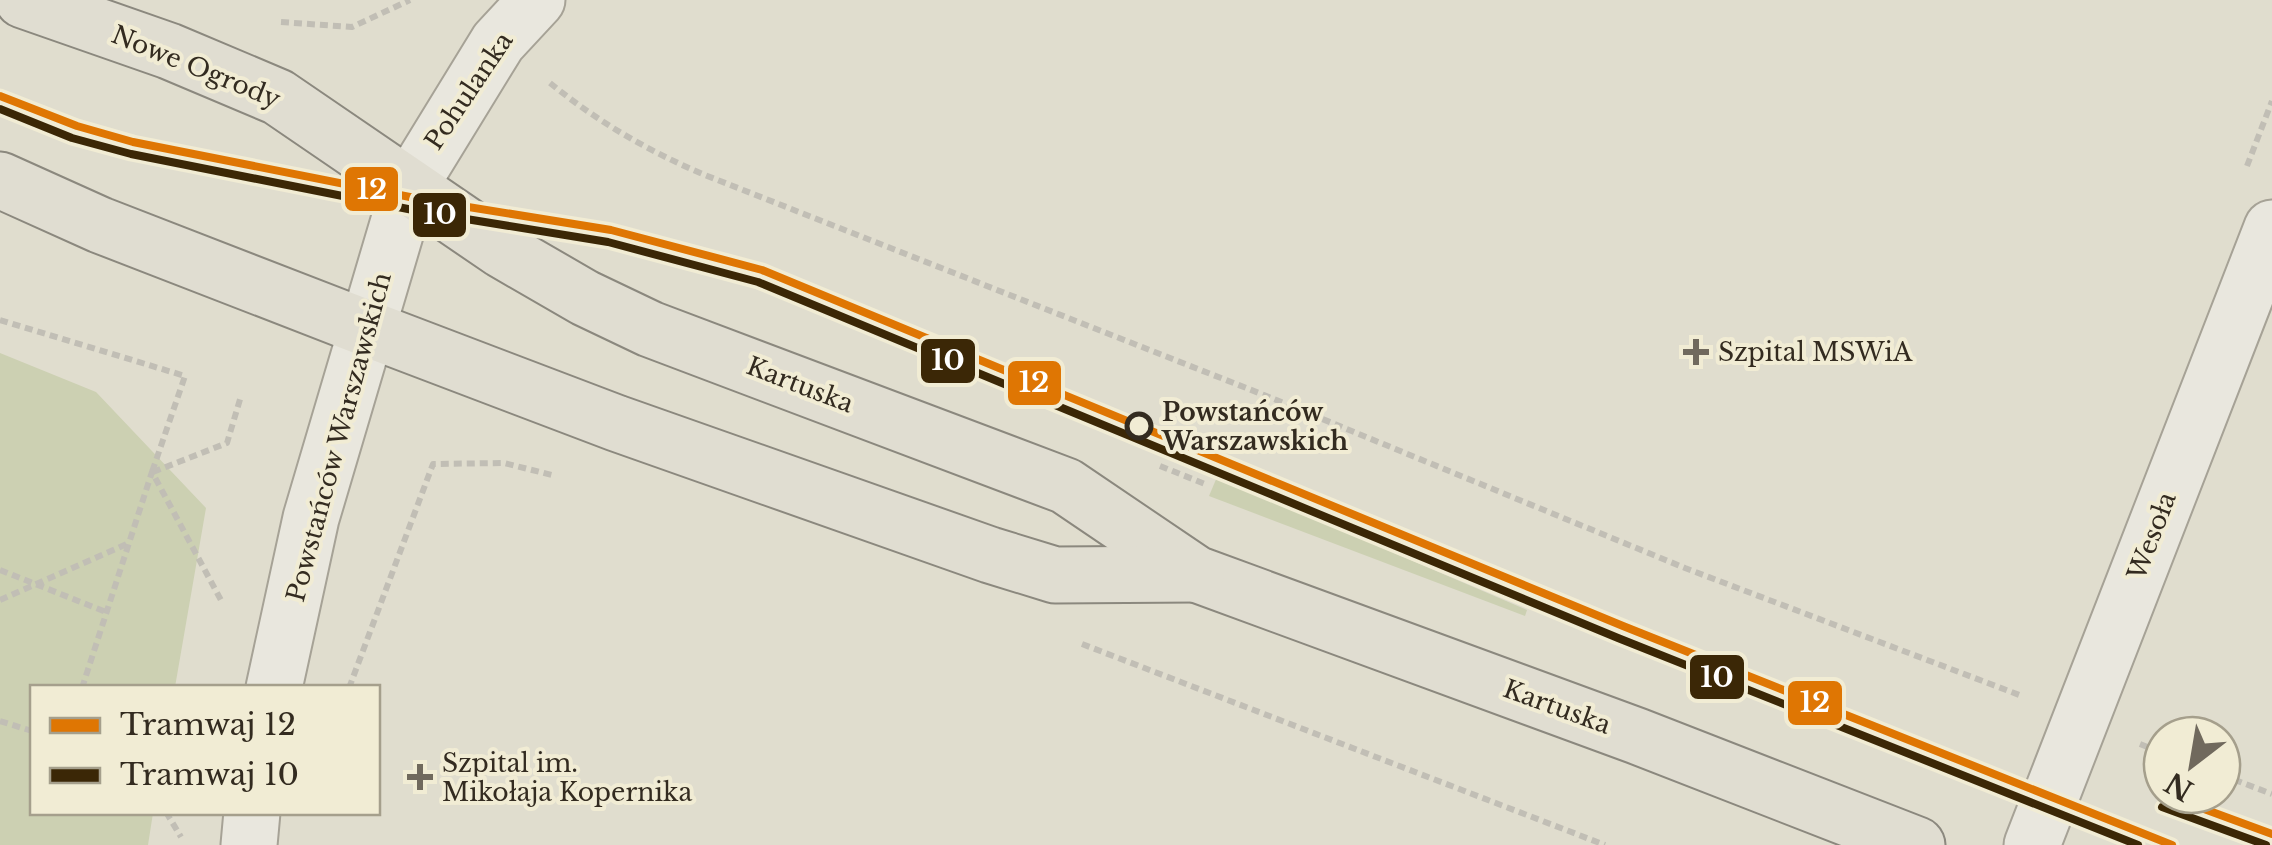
<svg xmlns="http://www.w3.org/2000/svg" width="2272" height="845" viewBox="0 0 2272 845" font-family="'Libre Baskerville',serif">
  <style>
    .green { fill: #ccd0b2 }
    .lines { fill: none; stroke-linecap: round; stroke-linejoin: round }
    .minor-casing { stroke: #a6a296; stroke-width: 59 }
    .major-casing { stroke: #8b887e; stroke-width: 59 }
    .path { stroke: #c1beb5; stroke-width: 6; stroke-dasharray: 8 5; stroke-linecap: butt }
    .minor { stroke: #e9e7de; stroke-width: 55 }
    .major { stroke: #e0ddd1; stroke-width: 55 }
    .tram-1-casing { stroke: #f1ecd4; stroke-width: 15 }
    .tram-2-casing { stroke: #f1ecd4; stroke-width: 15 }
    .tram-1 { stroke: #df7603; stroke-width: 8 }
    .tram-2 { stroke: #3b2706; stroke-width: 8 }
    .poi-dot { fill: #70695d; stroke: #f1ecd4; stroke-width: 4 }
    .stop-dot { fill: #f1ecd4; stroke: #332b20; stroke-width: 5 }
    .labels { text-anchor: middle; dominant-baseline: central; stroke-width: 8; stroke-linejoin: round; paint-order: stroke }
    .street-label { font-size: 25px; fill: #332b20; stroke: #f1ecd4 }
    .poi-label { font-size: 25px; fill: #332b20; stroke: #f1ecd4; text-anchor: start }
    .stop-label { font-size: 25px; font-weight: bold; fill: #332b20; stroke: #f1ecd4; text-anchor: start }
    .line-badge { stroke: #f1ecd4; stroke-width: 4 }
    .badge-label { font-size: 28px; text-anchor: middle; font-weight: bold; fill: #fff }
  </style>
  <rect width="100%" height="100%" fill="#e0ddce"/>
  <!-- green -->
  <g class="green">
    <polygon points="0,353 96,392 206,508 175,687 32,688 32,812 153,813 148,845 0,845"/>
    <polygon points="1217,477 1527,610 1525,616 1209,496"/>
  </g>
  <g class="lines">
    <defs>
      <g id="minor">
        <polyline points="274,688 311,518 409,187 498,42 537,0"/>
        <polyline points="249,845 252,812"/>
        <polyline points="2032,845 2272,228"/>
      </g>
      <g id="major">
        <polyline points="23,0 169,51 278,97 502,250 585,298 650,329 1066,486 1196,574 1637,736 1917,845"/>
        <polyline points="0,180 100,225 366,328 616,423 990,555 1055,575 1196,574"/>
      </g>
    </defs>
    <!-- minor casing -->
    <use href="#minor" class="minor-casing"/>
    <!-- major casing -->
    <use href="#major" class="major-casing"/>
    <!-- path -->
    <g class="path">
      <polyline points="281,22 352,27 410,0"/>
      <path d="M550,83C598,122 648,151 705,175L1264,395L1685,568L2022,696"/>
      <polyline points="2247,166 2272,101"/>
      <polyline points="0,320 185,376 152,472"/>
      <polyline points="1160,466 1205,484"/>
      <polyline points="153,472 227,443 241,396"/>
      <polyline points="0,570 106,612"/>
      <polyline points="0,600 127,544"/>
      <polyline points="1082,644 1605,845"/>
      <polyline points="82,688 152,472 222,602"/>
      <polyline points="349,688 433,464 504,463 556,476"/>
      <polyline points="0,721 32,731"/>
      <polyline points="2140,744 2162,753"/>
      <polyline points="2222,775 2272,794"/>
      <polyline points="166,812 181,837"/>
    </g>
    <!-- minor -->
    <use href="#minor" class="minor"/>
    <!-- major -->
    <use href="#major" class="major"/>
    <defs>
      <g id="tram-1">
        <polyline points="0,96 77,126 133,142 425,200 611,230 762,270 1623,626 2172,845"/>
        <polyline points="2166,795 2272,834"/>
      </g>
      <g id="tram-2">
        <polyline points="0,109 72,138 131,154 423,212 608,242 758,282 1618,638 2138,845"/>
        <polyline points="2162,807 2266,845"/>
      </g>
    </defs>
    <!-- tram-1 casing -->
    <use href="#tram-1" class="tram-1-casing"/>
    <!-- tram-2 casing -->
    <use href="#tram-2" class="tram-2-casing"/>
    <!-- tram-1 -->
    <use href="#tram-1" class="tram-1"/>
    <!-- tram-2 -->
    <use href="#tram-2" class="tram-2"/>
  </g>
  <!-- markers -->
  <g class="poi-dot">
    <path d="M1691 337h10v10h10v10h-10v10h-10v-10h-10v-10h10z"/>
    <path d="M415 762h10v10h10v10h-10v10h-10v-10h-10v-10h10z"/>
  </g>
  <circle class="stop-dot" cx="1139" cy="426" r="12"/>
  <g class="labels">
    <!-- street labels -->
    <g class="street-label">
      <text transform="translate(196 67) rotate(22)">Nowe Ogrody</text>
      <text transform="translate(469 91) rotate(-56)">Pohulanka</text>
      <text transform="translate(800 385) rotate(21)">Kartuska</text>
      <text transform="translate(339 437) rotate(-75)">Powstańców Warszawskich</text>
      <text transform="translate(2152 536) rotate(-69)">Wesoła</text>
      <text transform="translate(1557 707) rotate(20)">Kartuska</text>
    </g>
    <!-- poi labels -->
    <g class="poi-label">
      <text x="1718" y="352">Szpital MSWiA</text>
      <text x="442" y="763">Szpital im.<tspan x="442" dy="29">Mikołaja Kopernika</tspan></text>
    </g>
    <!-- stop labels -->
    <g class="stop-label">
      <text x="1162" y="412">Powstańców<tspan x="1162" dy="29">Warszawskich</tspan></text>
    </g>
  </g>
  <g class="line-badge">
    <rect x="343" y="165" width="57" height="48" rx="10" fill="#df7603"/>
    <rect x="411" y="191" width="57" height="48" rx="10" fill="#3b2706"/>
    <rect x="919" y="337" width="58" height="48" rx="10" fill="#3b2706"/>
    <rect x="1006" y="359" width="57" height="48" rx="10" fill="#df7603"/>
    <rect x="1688" y="653" width="58" height="48" rx="10" fill="#3b2706"/>
    <rect x="1786" y="679" width="58" height="48" rx="10" fill="#df7603"/>
  </g>
  <g class="badge-label">
    <text x="372" y="199">12</text>
    <text x="440" y="224">10</text>
    <text x="948" y="370">10</text>
    <text x="1034" y="392">12</text>
    <text x="1717" y="687">10</text>
    <text x="1815" y="712">12</text>
  </g>
  <!-- legend -->
  <rect x="30" y="685" width="350" height="130" fill="#f1ecd4" stroke="#a59f8c" stroke-width="2.5"/>
  <rect x="50" y="718" width="50" height="15" fill="#df7603" stroke="#a59f8c" stroke-width="2.5"/>
  <text x="120" y="735" font-size="30" fill="#332b20">Tramwaj 12</text>
  <rect x="50" y="768" width="50" height="15" fill="#3b2706" stroke="#a59f8c" stroke-width="2.5"/>
  <text x="120" y="785" font-size="30" fill="#332b20">Tramwaj 10</text>
  <!-- north arrow -->
  <g transform="translate(2192 765) rotate(211)"><circle r="48" fill="#f1ecd4" stroke="#a59f8c" stroke-width="2.5"/>
  <path d="M0-8L18 38L0 25L-18 38Z" fill="#70695d"/>
  <text y="-15" font-size="28" font-weight="bold" text-anchor="middle" fill="#332b20">N</text>
  </g>
</svg>
